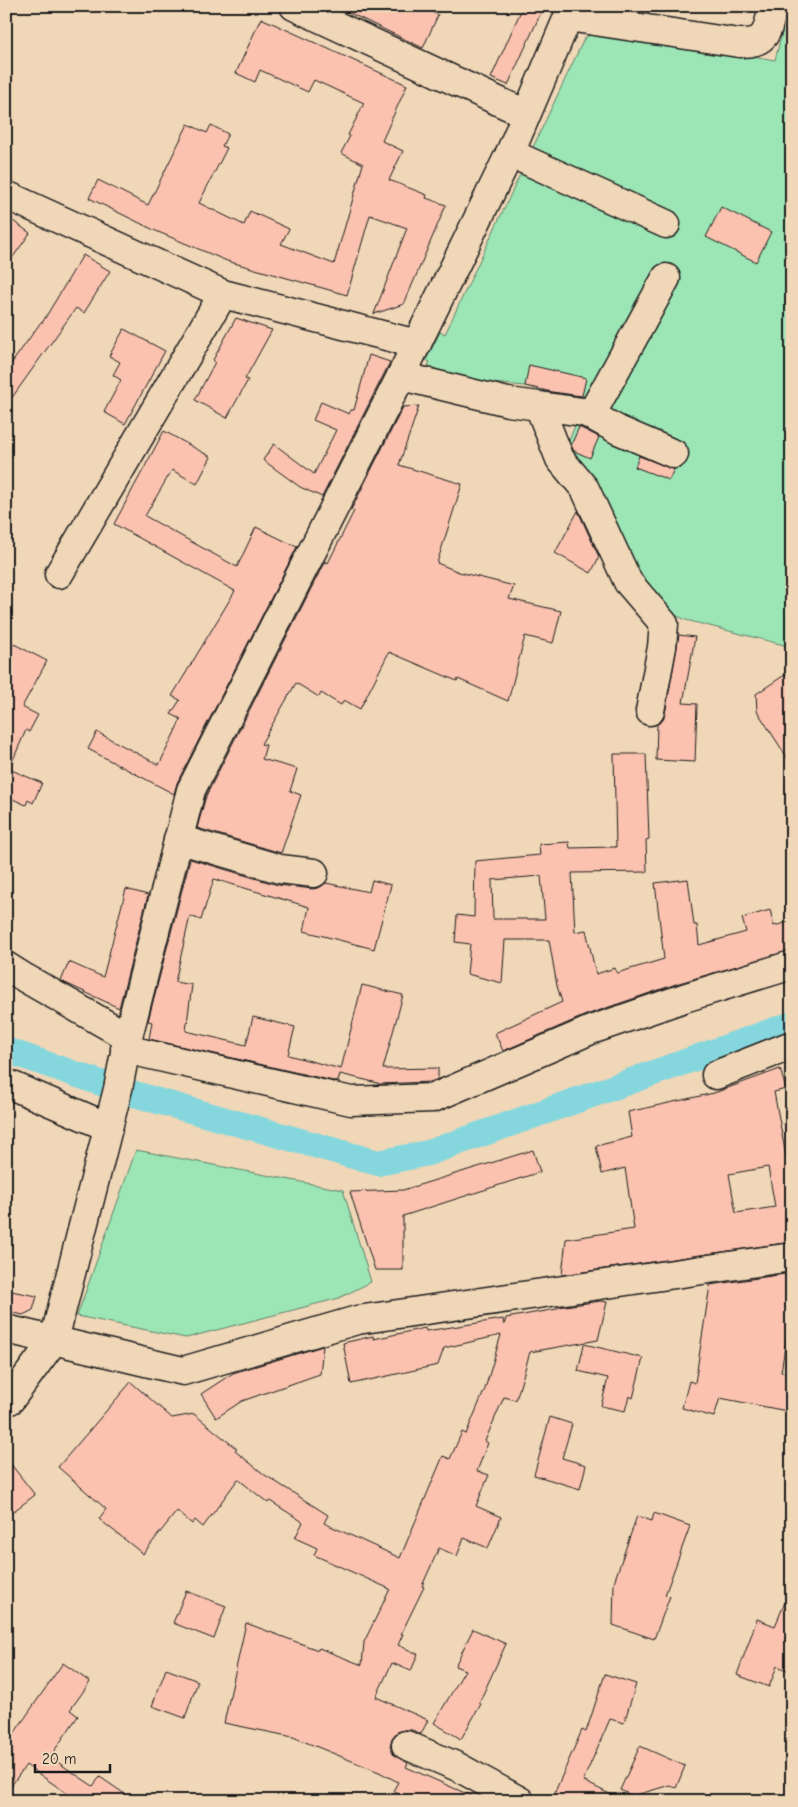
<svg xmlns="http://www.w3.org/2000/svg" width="798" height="1807" viewBox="0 0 798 1807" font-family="'Comic Neue',sans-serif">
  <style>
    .green { fill: #9ce6b5; stroke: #5c8168 }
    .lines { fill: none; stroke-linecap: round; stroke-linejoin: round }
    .canal { stroke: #86d7dd; stroke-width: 26 }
    .building { fill: #fbc2b0; stroke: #1c1c1c; fill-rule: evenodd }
    .minor-casing { stroke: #1c1c1c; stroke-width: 31 }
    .minor { stroke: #f0d7b8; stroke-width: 28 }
  </style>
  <rect width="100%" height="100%" fill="#f0d7b8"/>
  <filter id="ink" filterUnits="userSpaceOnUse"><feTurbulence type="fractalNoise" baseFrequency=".02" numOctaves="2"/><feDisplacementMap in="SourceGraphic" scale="10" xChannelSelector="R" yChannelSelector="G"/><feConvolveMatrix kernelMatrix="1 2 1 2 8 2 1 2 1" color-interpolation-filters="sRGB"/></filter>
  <g filter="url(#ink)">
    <!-- green -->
    <g class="green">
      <polygon points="789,6 792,6 792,647 686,620 660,608 628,567 605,499 565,450 587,397 582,396 581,399 525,386 457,380 428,365 430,362 426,360 440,332 445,334 584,39 597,30 775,60"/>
      <polygon points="136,1150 343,1190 371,1282 339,1298 186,1338 77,1316"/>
    </g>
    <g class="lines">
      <!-- canal -->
      <polyline class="canal" points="6,1050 118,1089 158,1101 378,1163 428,1153 792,1024"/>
    </g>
    <!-- building -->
    <g class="building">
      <polygon points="335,6 418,6 438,15 423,48"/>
      <polygon points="523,6 544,6 508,85 491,78"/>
      <polygon points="261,18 407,85 382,141 403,151 389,180 427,195 426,198 446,205 404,304 374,314 407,228 370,215 347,295 227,261 156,231 89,198 98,180 148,205 188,124 207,133 211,125 228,134 222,146 227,148 199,203 244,225 250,211 289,229 281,244 334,264 363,164 341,153 350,136 348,135 364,103 314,80 308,92 260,70 255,82 236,73"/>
      <polygon points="721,207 771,232 756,262 706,237"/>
      <polygon points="6,216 30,233 6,267"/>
      <polygon points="83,255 110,271 84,313 76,308 6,406 6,371 41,322 42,323"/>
      <polygon points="236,318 272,330 245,379 248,380 227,418 195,400 215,362 213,360"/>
      <polygon points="124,329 165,351 125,424 104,412 121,380 113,375 120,362 109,356"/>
      <polygon points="369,355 390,362 322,497 300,487 263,460 274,444 314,474 336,430 313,420 321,402 349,414 351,410 354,410"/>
      <polygon points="529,365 586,378 582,396 552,392 525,386"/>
      <polygon points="419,406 399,465 462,484 437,563 459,572 514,586 509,599 561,611 553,643 525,636 508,701 458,679 457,681 389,652 360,709 344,700 341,705 321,693 319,697 296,683 261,744 266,745 262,759 297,769 290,791 301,795 281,853 197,828 206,796 325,561 328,563 354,511 351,510 403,407"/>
      <polygon points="579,427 599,437 590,458 574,451 571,445"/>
      <polygon points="164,431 211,457 197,484 172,470 145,516 237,567 256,527 297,547 177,783 174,794 88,749 97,732 159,765 181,719 171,714 180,700 172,696 235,591 114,524"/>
      <polygon points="639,456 674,469 669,480 635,467"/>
      <polygon points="578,511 599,557 591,573 555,553"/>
      <polygon points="679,635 695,637 683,703 697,704 695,762 656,760 657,724 662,721 665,714"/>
      <polygon points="14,644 47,661 22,707 38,715 29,732 26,730 9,769 42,783 33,803 28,800 26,805 6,796 6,658"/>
      <polygon points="792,670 792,765 757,711 756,694"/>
      <path d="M614,754H646L649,839L646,840L647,872L572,873L575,932L586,930L596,974L615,968L617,973L664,959L655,883L688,879L694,925H697L699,945L746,932L742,918L770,910L774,926L792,921V950L679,983L586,1015L503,1051L495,1033L562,1002L557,986L549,940H505L502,983L467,974L470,944L455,942L457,915L474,917L475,861L540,855L539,844L569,842L570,848L616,847ZM541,876L545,919H493L492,880Z"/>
      <polygon points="190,859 278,885 313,889 320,887 326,883 369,892 372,880 391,885 374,949 304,931 309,907 214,879 201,920 190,916 175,982 192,985 186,1031 246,1045 253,1017 295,1027 288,1055 341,1069 362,985 403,995 383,1069 438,1068 438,1079 430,1082 378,1084 378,1083 340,1074 338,1082 149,1039 152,1022 148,1021"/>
      <polygon points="126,889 148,895 119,1008 61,981 69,962 103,977"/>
      <path d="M780,1069L786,1089L774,1092L792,1188V1242L562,1275L566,1239L634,1229L625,1168L602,1174L596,1146L632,1137L628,1112L714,1093ZM768,1167L775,1207L736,1213L729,1174Z"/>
      <polygon points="533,1150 540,1172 403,1216 403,1270 375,1270 350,1192 403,1190"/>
      <polygon points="792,1273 792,1303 781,1372 792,1374 792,1412 720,1398 714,1417 682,1408 689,1381 695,1383 710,1285"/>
      <polygon points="6,1290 37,1296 33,1310 23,1315 6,1311"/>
      <polygon points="601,1301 607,1302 598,1340 530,1352 516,1400 504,1397 485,1441 488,1443 477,1471 489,1475 476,1506 501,1517 488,1548 464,1538 457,1556 439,1548 422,1586 424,1587 401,1634 403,1634 398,1645 418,1654 411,1671 392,1663 376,1697 428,1720 421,1734 412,1730 404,1730 397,1732 392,1738 390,1746 393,1754 408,1763 406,1767 483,1801 412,1801 393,1791 398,1782 379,1772 293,1737 224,1723 246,1623 318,1650 319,1648 362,1665 364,1642 390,1589 314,1555 317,1548 295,1538 303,1522 270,1501 268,1503 238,1479 203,1527 195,1520 192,1524 177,1511 143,1554 99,1519 106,1509 58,1467 131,1382 172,1418 194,1414 237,1449 235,1451 265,1475 328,1515 324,1523 400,1558 443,1456 450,1459 462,1432 466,1434 485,1389 501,1335 444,1348 438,1365 351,1384 343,1343 373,1336 374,1339 425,1328 426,1331 503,1319 504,1325 506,1318 557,1309 558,1307"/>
      <polygon points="584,1344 643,1358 633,1398 629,1396 625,1411 601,1406 608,1378 578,1371"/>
      <polygon points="323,1346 320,1374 242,1401 216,1418 201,1394 233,1373"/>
      <polygon points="550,1417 572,1424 562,1458 586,1465 580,1489 534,1475"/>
      <polygon points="6,1458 35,1495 6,1517"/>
      <polygon points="654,1513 690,1526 665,1595 670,1596 654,1639 613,1625 614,1582 637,1516 652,1521"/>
      <polygon points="792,1586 792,1672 777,1666 769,1687 737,1675 757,1619 775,1626"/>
      <polygon points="186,1591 226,1606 214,1639 173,1623"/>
      <polygon points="473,1629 506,1644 479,1703 481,1704 461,1739 434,1723 465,1670 455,1666"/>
      <polygon points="63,1663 90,1682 70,1710 78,1716 50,1757 93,1786 100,1777 135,1801 78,1801 26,1765 6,1793 6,1745"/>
      <polygon points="166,1669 198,1681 185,1718 152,1706"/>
      <polygon points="605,1674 636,1684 624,1723 610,1719 583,1781 624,1801 551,1801 582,1730 586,1732"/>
      <polygon points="640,1746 685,1766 676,1788 670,1785 633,1796 620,1790"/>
    </g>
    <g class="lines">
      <defs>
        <g id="minor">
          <polyline points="294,6 526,114"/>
          <path d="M568,17L739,43C768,44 767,31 773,6"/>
          <polyline points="510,153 666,224"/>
          <polyline points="6,195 223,294 417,344"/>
          <polyline points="401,376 508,402 539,406 560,459 585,489 628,582 664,624 662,647 650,711"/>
          <polyline points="539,406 583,412 591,415 666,278"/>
          <polyline points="591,415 618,430 674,454"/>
          <polyline points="59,574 223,294"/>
          <polyline points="178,839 280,869 314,873"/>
          <polyline points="6,966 25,978 128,1037"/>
          <polyline points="125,1049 351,1101 433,1098 591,1030 684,998 792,965"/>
          <polyline points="716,1075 792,1045"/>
          <polyline points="6,1083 108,1127"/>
          <polyline points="6,1329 183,1371 357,1320 792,1257"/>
          <polyline points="6,1402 10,1400 54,1340 118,1089 128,1037 191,790 401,376 510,153 568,17 569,6"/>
          <polyline points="406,1745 458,1767 520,1801"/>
        </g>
      </defs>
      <!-- minor casing -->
      <use href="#minor" class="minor-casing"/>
      <!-- minor -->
      <use href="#minor" class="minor"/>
    </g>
  </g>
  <!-- margin -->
  <rect width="798" height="1807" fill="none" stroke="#f0d7b8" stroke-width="25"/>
  <rect x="12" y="12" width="773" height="1782" fill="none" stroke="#1c1c1c" stroke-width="2" filter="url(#ink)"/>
  <!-- scale -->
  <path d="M35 1764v8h75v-8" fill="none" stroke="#1c1c1c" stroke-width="2.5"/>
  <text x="42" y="1764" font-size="15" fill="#1c1c1c" stroke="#f0d7b8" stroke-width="4" paint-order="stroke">20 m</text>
</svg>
